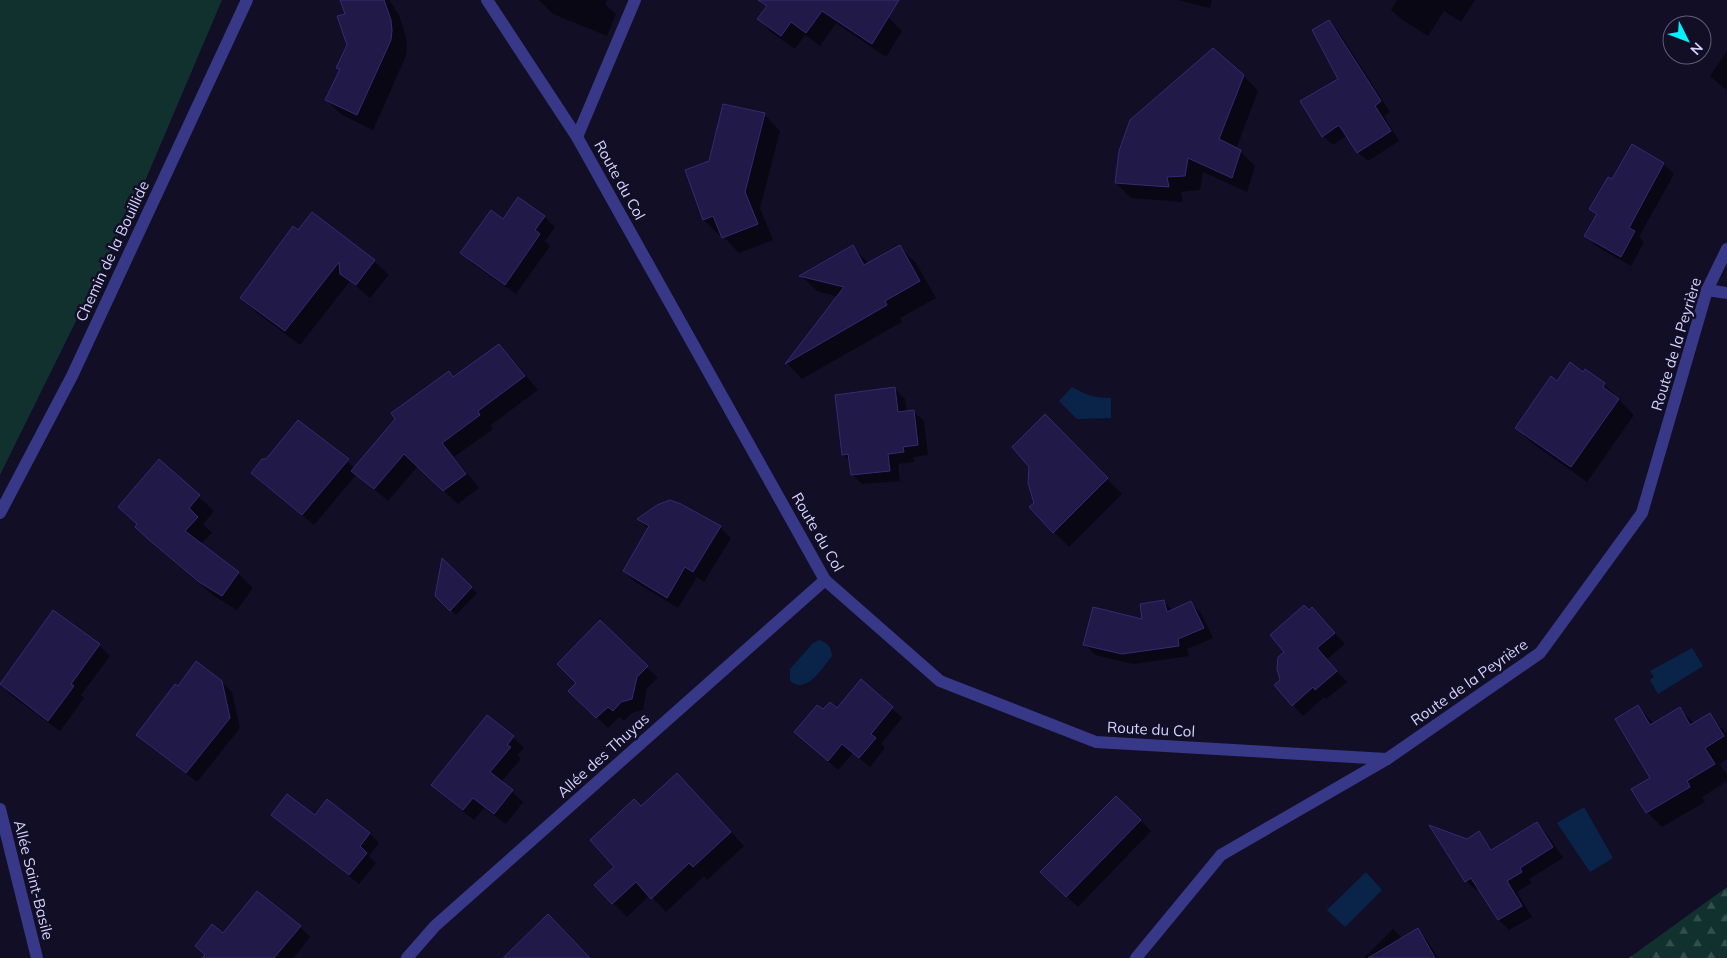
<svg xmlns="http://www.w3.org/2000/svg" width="1727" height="958" viewBox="0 0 1727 958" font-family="Mulish,sans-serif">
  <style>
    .grass { fill: #11312e }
    .forest { fill: url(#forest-firs) }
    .water { fill: #0a2449 }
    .shadow { fill: #0007 }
    .building { fill: #211948; stroke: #362a75 }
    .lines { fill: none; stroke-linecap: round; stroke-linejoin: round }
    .service { stroke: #373887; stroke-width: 12 }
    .minor { stroke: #373887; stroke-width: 12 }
    .labels { text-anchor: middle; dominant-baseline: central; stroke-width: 5; stroke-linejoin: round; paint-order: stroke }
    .street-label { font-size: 15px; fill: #d6d3ff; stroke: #110e26 }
  </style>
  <defs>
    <pattern id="forest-firs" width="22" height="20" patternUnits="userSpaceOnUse" patternTransform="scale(1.25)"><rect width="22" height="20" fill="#11312e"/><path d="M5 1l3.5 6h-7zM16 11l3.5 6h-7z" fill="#334e4d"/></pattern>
  </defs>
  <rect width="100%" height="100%" fill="#110e26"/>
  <!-- grass -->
  <polygon class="grass" points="0,0 222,0 145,181 0,475"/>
  <!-- forest -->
  <polygon class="forest" points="1727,887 1727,958 1629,958"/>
  <!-- water -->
  <g class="water">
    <path d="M1072,387C1085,395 1096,398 1111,398V418L1077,419L1059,401Z"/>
    <path d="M819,640C828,643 831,647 832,656C822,668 807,695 790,681V669L813,643Z"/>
    <polygon points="1692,648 1703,666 1658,694 1650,680 1654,677 1650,671"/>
    <polygon points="1584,807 1613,858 1590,872 1557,823"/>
    <polygon points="1366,872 1382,890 1345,927 1327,910"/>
  </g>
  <!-- shadow -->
  <g class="shadow">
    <polygon points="342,0 389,0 399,15 406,37 407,47 406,56 373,130 342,115 326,100 340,70 338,68 349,45 347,15"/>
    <polygon points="539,0 607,0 605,4 616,14 607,36 553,14"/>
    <polygon points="772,0 862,0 888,17 902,31 886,57 836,23 820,46 805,35 795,49 772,33 758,19"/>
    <polygon points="1178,0 1212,0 1210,8"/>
    <polygon points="1397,0 1475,0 1461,22 1444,11 1428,36 1400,18 1391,10"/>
    <polygon points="1328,21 1338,31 1390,112 1384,116 1399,141 1368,161 1358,152 1348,135 1333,145 1323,136 1340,79"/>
    <polygon points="1727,51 1727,91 1710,76"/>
    <polygon points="1243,75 1258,91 1236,149 1240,151 1255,166 1247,192 1203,172 1200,190 1181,192 1183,202 1131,198 1116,183"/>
    <polygon points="764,114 780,131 760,208 773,240 739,253 722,235 720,236 704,220 686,170 710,162"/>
    <polygon points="1632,145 1664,164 1674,174 1639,237 1644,242 1631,266 1596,246 1586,236 1597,215 1591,209 1612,181"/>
    <polygon points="544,216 555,227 545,241 550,246 516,294 473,264 462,253"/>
    <polygon points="293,228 374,261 389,275 370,298 350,281 300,345 256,312 241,298"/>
    <polygon points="853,247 869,263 900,247 916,263 936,298 900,318 902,322 802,379 787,363 838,297 817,291 801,276"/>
    <polygon points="499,346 512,359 538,390 491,425 493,429 454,457 479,488 458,504 418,466 388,501 357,474 314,525 264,484 253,473 267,460 298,422 355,468 454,378"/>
    <polygon points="1583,373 1604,384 1634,415 1587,482 1532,443 1516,428 1557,382"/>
    <polygon points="895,389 905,399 907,412 913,411 924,421 928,455 913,457 914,462 898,464 900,481 862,484 852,474 850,462 843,454"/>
    <polygon points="1045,416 1122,494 1069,547 1031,508 1035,503"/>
    <polygon points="159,461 214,511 203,524 212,533 201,544 238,573 253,588 237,610 214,596 151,542 136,527 138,525 120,507"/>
    <polygon points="639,519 720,527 731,538 704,582 697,577 678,608 635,582 624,571 648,529"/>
    <polygon points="443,560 477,593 456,615 436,595"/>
    <polygon points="1164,601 1173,611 1191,603 1201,613 1213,638 1187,649 1189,656 1133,664 1095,655 1085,644 1144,620"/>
    <polygon points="1309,611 1322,619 1345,644 1326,660 1347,682 1326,699 1324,697 1303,716 1293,705 1281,680 1286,652"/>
    <polygon points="53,612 99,645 110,656 81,695 84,698 60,731 12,696 1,685"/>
    <polygon points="600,622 658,678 647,688 643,710 632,713 624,721 619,717 608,728 570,691 577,683"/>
    <polygon points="222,682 232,692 240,728 197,782 148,745 138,735 178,688"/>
    <polygon points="1638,707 1654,724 1680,709 1695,724 1709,715 1727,734 1727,759 1720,764 1727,776 1727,781 1702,797 1705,802 1662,827 1647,812 1652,778"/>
    <polygon points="892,708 902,718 881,744 885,748 870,767 853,753 838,770 796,732 823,710"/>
    <polygon points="487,717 513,737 524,748 517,755 521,759 501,782 523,802 506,824 484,808 474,820 443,795 433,784"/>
    <polygon points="691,789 744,846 707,880 704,876 666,912 650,895 627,917 613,903 616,867 641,808"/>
    <polygon points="273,815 315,817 370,834 379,843 369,856 376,863 359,884 283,824"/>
    <polygon points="1140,820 1151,831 1078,907 1053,883"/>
    <polygon points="1536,823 1547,834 1563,858 1529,879 1532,883 1517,892 1532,917 1509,930 1499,920 1480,889 1477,891 1466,881 1467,840 1479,832 1493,850"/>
    <polygon points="257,893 300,927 310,937 293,958 209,958"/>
    <polygon points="1393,929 1403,939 1418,930 1427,940 1438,958 1364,958"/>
  </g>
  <!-- building -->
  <g class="building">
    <polygon points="340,0 384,0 391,20 392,30 391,40 357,115 325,100 340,69 336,68 347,45 337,16 345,14"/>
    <polygon points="758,0 899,0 872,44 822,11 806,33 791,22 781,36 757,19 767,6"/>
    <polygon points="1329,20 1381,101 1375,106 1391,131 1357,153 1339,125 1322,137 1300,101 1338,79 1312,30"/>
    <polygon points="1213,48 1244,75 1219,139 1241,150 1232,178 1188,158 1185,176 1167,177 1169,187 1115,183 1119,151 1130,120"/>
    <polygon points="723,104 765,113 745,192 758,224 722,238 713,216 703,220 685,170 709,161"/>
    <polygon points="1632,144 1664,163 1629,228 1635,231 1621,257 1584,236 1597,214 1589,209 1608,177 1612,179"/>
    <polygon points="518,197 545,216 535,230 540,234 505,285 460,253 491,210 503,219"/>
    <polygon points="312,212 375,260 356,285 340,274 339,262 285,331 240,298 293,226 298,230"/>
    <polygon points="853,245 864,265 900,245 920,281 885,301 887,305 785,364 844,287 799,276"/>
    <polygon points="499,344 525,376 478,411 480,415 442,443 466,474 443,491 404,454 374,489 351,471 395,419 391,413 449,371 453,377"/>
    <polygon points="1570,362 1583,372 1585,369 1605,383 1603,387 1619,399 1571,467 1515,428 1551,376 1557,381"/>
    <polygon points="895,387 898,412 914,410 918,445 903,447 904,452 888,454 890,471 851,475 848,454 842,455 835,395"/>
    <polygon points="1045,414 1108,478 1053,533 1029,507 1034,503 1028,483 1029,467 1012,447"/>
    <polygon points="298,420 349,459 302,515 251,473 262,459 266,459"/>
    <polygon points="159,459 200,495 189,508 198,517 185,531 239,572 222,596 199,582 148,539 135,527 137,524 118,507"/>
    <polygon points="670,500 681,504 721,526 693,572 685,567 667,598 623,571 649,526 637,519 657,505"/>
    <polygon points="442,558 472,587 450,611 435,596"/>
    <polygon points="1164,600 1167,612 1191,601 1204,628 1178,639 1179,646 1122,654 1083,645 1093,607 1142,619 1140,604"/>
    <polygon points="1304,605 1309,610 1312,607 1335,633 1317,648 1337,671 1315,690 1313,687 1292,706 1274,685 1280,680 1277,669 1278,657 1284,652 1270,635"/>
    <polygon points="53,610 100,644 71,684 74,686 48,721 0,684"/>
    <polygon points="600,620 648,666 637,677 632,699 621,702 613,711 608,707 596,718 568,691 576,683 557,664"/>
    <polygon points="196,661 222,681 230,718 186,773 136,735 175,684 178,686"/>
    <polygon points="861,679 893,707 871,734 876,738 859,758 842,744 828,761 794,732 817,705 823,709 830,702 837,708"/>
    <polygon points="1638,705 1650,725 1680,707 1690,725 1710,713 1724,736 1705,748 1715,764 1687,781 1690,787 1646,813 1631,789 1650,778 1615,719"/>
    <polygon points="487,715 514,736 507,745 511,747 490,772 513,790 494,814 473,798 463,810 431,785"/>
    <polygon points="677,773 731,832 693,867 689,863 651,899 636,882 612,904 594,885 614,867 590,840 634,799 641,806"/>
    <polygon points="287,794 315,815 327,799 370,833 360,846 367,853 349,875 271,815"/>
    <polygon points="1116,796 1141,820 1066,897 1040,872"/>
    <polygon points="1537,822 1553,847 1520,868 1522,872 1507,881 1522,906 1498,920 1471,878 1465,882 1429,825 1467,839 1479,831 1491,850"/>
    <polygon points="257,891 301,926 274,958 202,958 205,955 195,946 212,924 223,933"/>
    <polygon points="548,914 590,958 503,958"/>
    <polygon points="1418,928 1435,958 1368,958"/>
  </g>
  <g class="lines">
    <!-- service -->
    <g class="service">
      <polyline points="1707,290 1727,293"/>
      <polyline points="0,809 37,958"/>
      <polyline points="407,958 435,926 825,580"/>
    </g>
    <!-- minor -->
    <g class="minor">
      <polyline points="487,0 577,137 825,580 940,681 1096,742 1387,759"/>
      <polyline points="577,137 635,0"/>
      <polyline points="0,513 72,376 247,0"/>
      <polyline points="1136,958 1221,855 1387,759 1540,653 1642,513 1707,290 1727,249"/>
    </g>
  </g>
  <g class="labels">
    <!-- street labels -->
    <g class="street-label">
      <text transform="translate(620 180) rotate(61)">Route du Col</text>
      <text transform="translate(112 251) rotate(-65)">Chemin de la Bouillide</text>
      <text transform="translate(1676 344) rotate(-73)">Route de la Peyrière</text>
      <text transform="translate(818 532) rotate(60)">Route du Col</text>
      <text transform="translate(1469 682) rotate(-35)">Route de la Peyrière</text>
      <text transform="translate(1151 729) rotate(3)">Route du Col</text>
      <text transform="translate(603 755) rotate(-42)">Allée des Thuyas</text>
      <text transform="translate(34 880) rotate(76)">Allée Saint-Basile</text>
    </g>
  </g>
  <!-- north arrow -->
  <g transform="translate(1687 40) rotate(132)"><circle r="24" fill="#110e26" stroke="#605d7d"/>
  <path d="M0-4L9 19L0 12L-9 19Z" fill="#00f2fe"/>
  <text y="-8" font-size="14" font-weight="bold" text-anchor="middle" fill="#d6d3ff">N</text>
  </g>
</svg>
